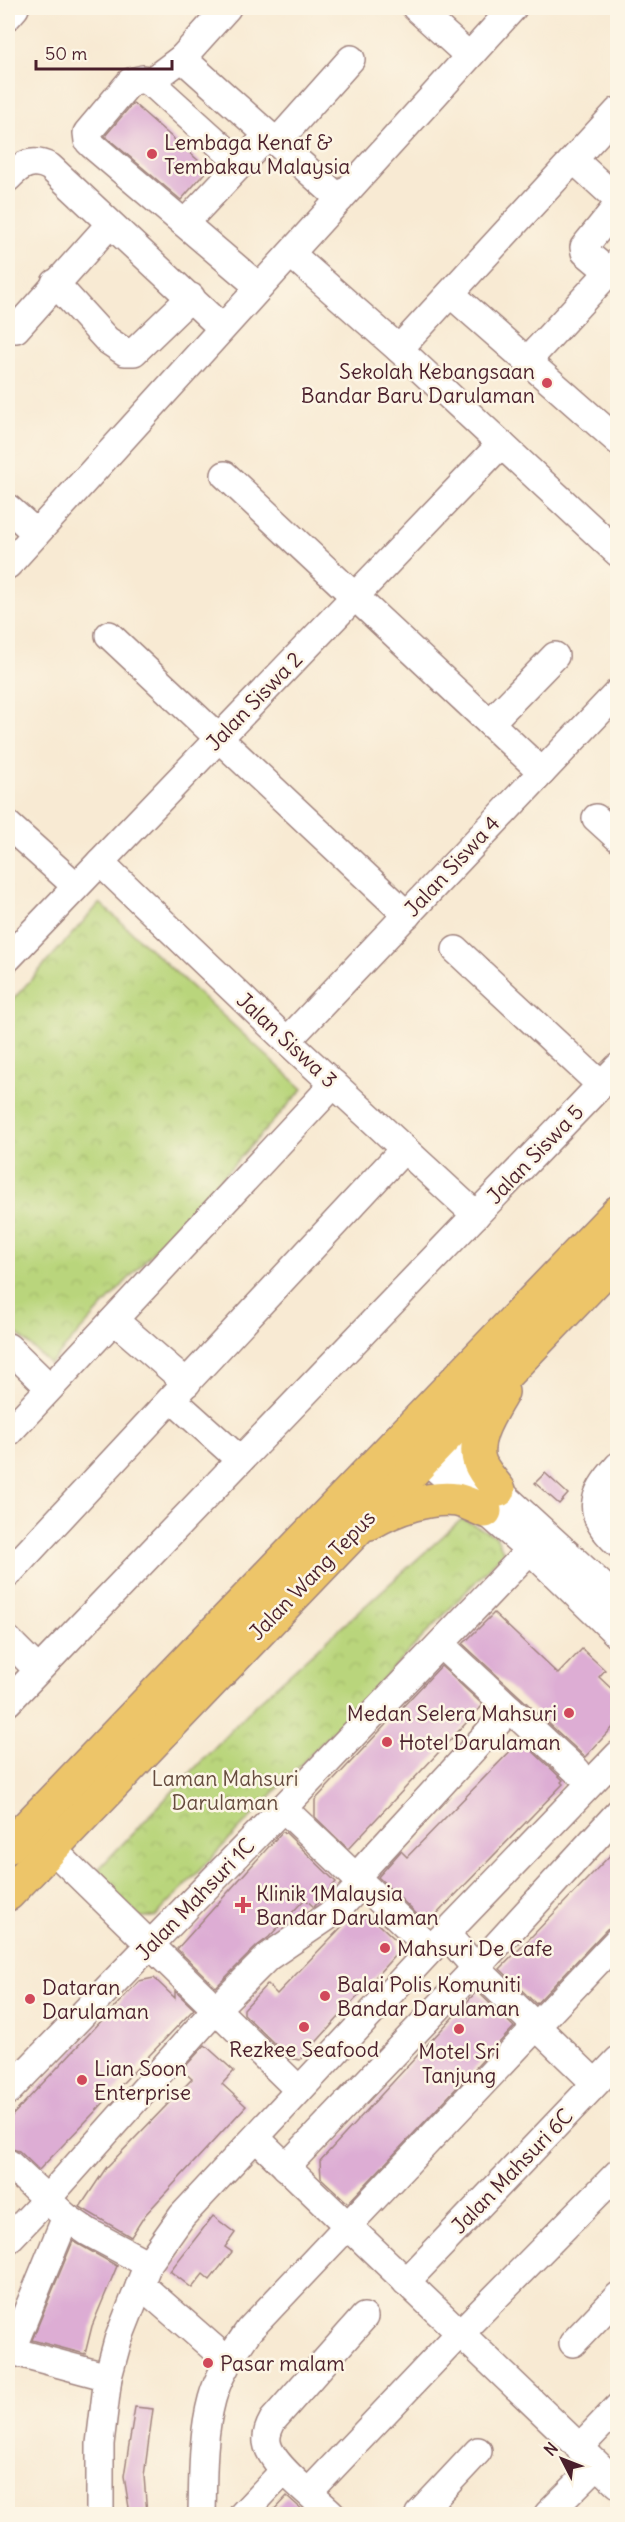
<svg xmlns="http://www.w3.org/2000/svg" width="625" height="2522" viewBox="0 0 625 2522" font-family="Delius,sans-serif">
  <style>
    .park { fill: url(#park-crowns); stroke: #827a53; stroke-width: 1.5 }
    .building { fill: #ddadd4 }
    .lines { fill: none; stroke-linecap: round; stroke-linejoin: round }
    .minor-casing { stroke: #a1847f; stroke-width: 30 }
    .major-casing { stroke: #a1847f; stroke-width: 36 }
    .minor { stroke: #fff; stroke-width: 27 }
    .major { stroke: #edc569; stroke-width: 33 }
    .poi-dot { fill: #d1495b; stroke: #fcf5e5; stroke-width: 2 }
    .labels { text-anchor: middle; dominant-baseline: central; stroke-width: 5; stroke-linejoin: round; paint-order: stroke }
    .poi-label { font-size: 21px; fill: #4a1f2b; stroke: #fcf5e5; text-anchor: start }
    .street-label { font-size: 21px; fill: #4a1f2b; stroke: #fcf5e5 }
    .park-label { font-size: 21px; fill: #664c3f; stroke: #fcf5e5 }
  </style>
  <defs>
    <pattern id="park-crowns" width="20" height="18" patternUnits="userSpaceOnUse" patternTransform="scale(1.5)"><rect width="20" height="18" fill="#b9d57b"/><path d="M2 6a3 3 0 1 1 6 0M12 15a3 3 0 1 1 6 0" fill="none" stroke="#a1b66a"/></pattern>
  </defs>
  <rect width="100%" height="100%" fill="#fcf5e5"/>
  <filter id="ink" filterUnits="userSpaceOnUse"><feTurbulence type="fractalNoise" baseFrequency=".0167" numOctaves="2"/><feDisplacementMap in="SourceGraphic" scale="12" xChannelSelector="R" yChannelSelector="G"/><feConvolveMatrix kernelMatrix="1 2 1 2 8 2 1 2 1" color-interpolation-filters="sRGB"/></filter>
  <filter id="wash" filterUnits="userSpaceOnUse"><feTurbulence type="fractalNoise" baseFrequency=".008" numOctaves="4" result="noise"/><feDisplacementMap in="SourceGraphic" scale="24" xChannelSelector="R" yChannelSelector="G"/><feGaussianBlur stdDeviation="1.35" result="paint"/><feColorMatrix in="noise" values="0 0 0 0 0 0 0 0 0 0 0 0 0 0 0 0 0 1.4 0 .05"/><feComposite in="paint" operator="in"/></filter>
  <g filter="url(#wash)">
    <rect width="100%" height="100%" fill="#f8ead3"/>
    <!-- park -->
    <g class="park">
      <polygon points="100,903 303,1089 50,1364 8,1325 8,1005"/>
      <polygon points="462,1519 496,1536 504,1552 155,1917 131,1917 90,1878 257,1703"/>
    </g>
    <g id="blocks">
      <!-- building -->
      <g class="building">
        <polygon points="133,103 208,169 181,200 105,136"/>
        <polygon points="545,1473 568,1494 559,1504 535,1483"/>
        <polygon points="494,1613 558,1674 582,1649 605,1670 599,1677 618,1695 618,1722 585,1757 463,1644"/>
        <polygon points="441,1666 483,1705 348,1849 315,1817 315,1800"/>
        <polygon points="521,1740 563,1780 561,1782 563,1784 429,1922 425,1922 378,1877 401,1851 407,1857"/>
        <polygon points="282,1832 286,1833 336,1882 314,1907 305,1899 269,1937 257,1946 216,1987 177,1949"/>
        <polygon points="618,1847 618,1925 607,1929 536,2004 500,1969"/>
        <polygon points="353,1915 369,1915 396,1940 398,1952 300,2060 289,2058 244,2014 244,2009 267,1984 277,1994"/>
        <polygon points="154,1978 175,1998 175,1991 194,2009 39,2170 19,2151 8,2148 8,2120 139,1981"/>
        <polygon points="477,1991 514,2027 348,2203 321,2178 320,2161"/>
        <polygon points="205,2045 234,2071 222,2084 246,2106 145,2215 131,2237 80,2207 106,2168 192,2079 182,2070"/>
        <polygon points="213,2216 235,2233 225,2247 232,2252 210,2280 203,2274 192,2288 170,2271"/>
        <polygon points="73,2241 117,2266 92,2326 85,2354 32,2340"/>
        <polygon points="135,2407 153,2409 144,2476 147,2514 130,2514 124,2476"/>
        <polygon points="287,2496 307,2514 270,2514"/>
      </g>
    </g>
  </g>
  <g filter="url(#ink)">
    <use href="#blocks" fill-opacity="0" stroke="#a1847f" stroke-width="1.5"/>
    <g class="lines">
      <defs>
        <g id="minor">
          <polyline points="416,8 469,56"/>
          <polyline points="8,16 15,8"/>
          <polyline points="182,58 340,199"/>
          <polyline points="150,82 182,58 227,8"/>
          <polyline points="277,142 351,59"/>
          <polyline points="574,160 618,200"/>
          <polyline points="241,164 156,87 143,79 130,82 87,133 88,141 92,145 259,287"/>
          <path d="M8,178C21,164 33,158 50,167L222,328"/>
          <polyline points="185,223 268,135"/>
          <polyline points="291,254 399,349 618,553"/>
          <polyline points="609,272 585,252 584,247 618,205"/>
          <polyline points="55,283 107,340 125,352 134,352 191,297"/>
          <polyline points="451,294 618,441"/>
          <polyline points="16,329 110,224"/>
          <polyline points="399,349 618,111"/>
          <polyline points="527,361 618,262"/>
          <polyline points="225,475 542,772"/>
          <polyline points="8,508 36,533"/>
          <polyline points="8,565 513,8"/>
          <polyline points="109,635 407,915"/>
          <polyline points="490,723 555,656"/>
          <polyline points="596,818 618,838"/>
          <polyline points="8,825 76,886"/>
          <polyline points="100,862 287,1041 476,1215"/>
          <polyline points="456,950 601,1085"/>
          <polyline points="8,958 501,444"/>
          <polyline points="287,1041 618,692"/>
          <polyline points="114,1320 187,1383"/>
          <polyline points="8,1347 49,1387"/>
          <polyline points="172,1399 240,1460"/>
          <polyline points="428,1426 618,1600"/>
          <polyline points="8,1433 334,1084"/>
          <polyline points="410,1446 530,1550 618,1635"/>
          <path d="M618,1466C590,1497 586,1514 618,1544"/>
          <polyline points="8,1574 404,1149"/>
          <polyline points="8,1640 38,1670"/>
          <polyline points="441,1645 577,1771"/>
          <polyline points="8,1702 618,1067"/>
          <polyline points="283,1808 431,1949"/>
          <polyline points="52,1849 299,2090"/>
          <polyline points="356,1877 510,1709"/>
          <polyline points="446,1934 476,1968 595,2083"/>
          <polyline points="8,2091 283,1808 530,1550"/>
          <polyline points="256,2138 618,2484"/>
          <polyline points="8,2163 66,2217 88,2232 148,2264"/>
          <polyline points="286,2167 476,1968 618,1813"/>
          <polyline points="8,2240 46,2200 216,2009 268,1957 337,1910 362,1883"/>
          <polyline points="406,2282 618,2060"/>
          <polyline points="140,2284 228,2361"/>
          <polyline points="573,2343 618,2296"/>
          <polyline points="8,2350 108,2377"/>
          <polyline points="11,2351 66,2217"/>
          <polyline points="579,2448 618,2407"/>
          <polyline points="309,2492 460,2333 618,2173"/>
          <polyline points="100,2514 100,2444 108,2377 118,2340 148,2264 182,2216 431,1949 618,1755"/>
          <path d="M202,2514C203,2476 202,2436 212,2399C219,2373 235,2351 249,2330L618,1940"/>
          <polyline points="243,2514 277,2478"/>
          <path d="M332,2514C316,2498 270,2465 267,2442C266,2434 269,2427 273,2420L364,2317"/>
          <polyline points="419,2514 478,2451"/>
          <polyline points="548,2514 597,2465"/>
        </g>
        <g id="major">
          <path d="M499,1490C493,1482 484,1473 480,1463C471,1440 491,1412 502,1392"/>
          <path d="M370,1523C394,1509 429,1496 457,1500C466,1502 476,1507 485,1511"/>
          <polyline points="8,1847 618,1212"/>
          <polyline points="8,1894 618,1257"/>
        </g>
      </defs>
      <!-- minor casing -->
      <use href="#minor" class="minor-casing"/>
      <!-- major casing -->
      <use href="#major" class="major-casing"/>
      <!-- minor -->
      <use href="#minor" class="minor"/>
      <!-- major -->
      <use href="#major" class="major"/>
    </g>
  </g>
  <!-- markers -->
  <g class="poi-dot">
    <circle cx="152" cy="154" r="6"/>
    <circle cx="547" cy="383" r="6"/>
    <circle cx="569" cy="1713" r="6"/>
    <circle cx="387" cy="1742" r="6"/>
    <path d="M240 1896h6v6h6v6h-6v6h-6v-6h-6v-6h6z"/>
    <circle cx="385" cy="1948" r="6"/>
    <circle cx="325" cy="1996" r="6"/>
    <circle cx="30" cy="1999" r="6"/>
    <circle cx="304" cy="2027" r="6"/>
    <circle cx="459" cy="2029" r="6"/>
    <circle cx="82" cy="2080" r="6"/>
    <circle cx="208" cy="2363" r="6"/>
  </g>
  <g class="labels">
    <!-- poi labels -->
    <g class="poi-label">
      <text x="164" y="142">Lembaga Kenaf &amp;<tspan x="164" dy="24">Tembakau Malaysia</tspan></text>
      <text x="535" y="371" text-anchor="end">Sekolah Kebangsaan<tspan x="535" dy="24">Bandar Baru Darulaman</tspan></text>
      <text x="557" y="1713" text-anchor="end">Medan Selera Mahsuri</text>
      <text x="399" y="1742">Hotel Darulaman</text>
      <text x="256" y="1893">Klinik 1Malaysia<tspan x="256" dy="24">Bandar Darulaman</tspan></text>
      <text x="397" y="1948">Mahsuri De Cafe</text>
      <text x="337" y="1984">Balai Polis Komuniti<tspan x="337" dy="24">Bandar Darulaman</tspan></text>
      <text x="42" y="1987">Dataran<tspan x="42" dy="24">Darulaman</tspan></text>
      <text x="304" y="2049" text-anchor="middle">Rezkee Seafood</text>
      <text x="459" y="2051" text-anchor="middle">Motel Sri<tspan x="459" dy="24">Tanjung</tspan></text>
      <text x="94" y="2068">Lian Soon<tspan x="94" dy="24">Enterprise</tspan></text>
      <text x="220" y="2363">Pasar malam</text>
    </g>
    <!-- street labels -->
    <g class="street-label">
      <text transform="translate(254 701) rotate(-46)">Jalan Siswa 2</text>
      <text transform="translate(452 866) rotate(-47)">Jalan Siswa 4</text>
      <text transform="translate(287 1040) rotate(43)">Jalan Siswa 3</text>
      <text transform="translate(535 1154) rotate(-46)">Jalan Siswa 5</text>
      <text transform="translate(312 1575) rotate(-46)">Jalan Wang Tepus</text>
      <text transform="translate(195 1899) rotate(-46)">Jalan Mahsuri 1C</text>
      <text transform="translate(512 2171) rotate(-46)">Jalan Mahsuri 6C</text>
    </g>
    <!-- park labels -->
    <g class="park-label">
      <text x="225" y="1778">Laman Mahsuri<tspan x="225" dy="24">Darulaman</tspan></text>
    </g>
  </g>
  <!-- margin -->
  <rect width="625" height="2522" fill="none" stroke="#fcf5e5" stroke-width="30"/>
  <!-- north arrow -->
  <g transform="translate(562 2459) rotate(312)" stroke="#fcf5e5" stroke-width="4.5" paint-order="stroke">
  <path d="M0-4.5L10 22L0 15L-10 22Z" fill="#4a1f2b"/>
  <text y="-9" font-size="16" font-weight="bold" text-anchor="middle" fill="#4a1f2b">N</text>
  </g>
  <!-- scale -->
  <path d="M36 60v9h136v-9" fill="none" stroke="#4a1f2b" stroke-width="3"/>
  <text x="45" y="60" font-size="18" fill="#4a1f2b" stroke="#fcf5e5" stroke-width="4.5" paint-order="stroke">50 m</text>
</svg>
